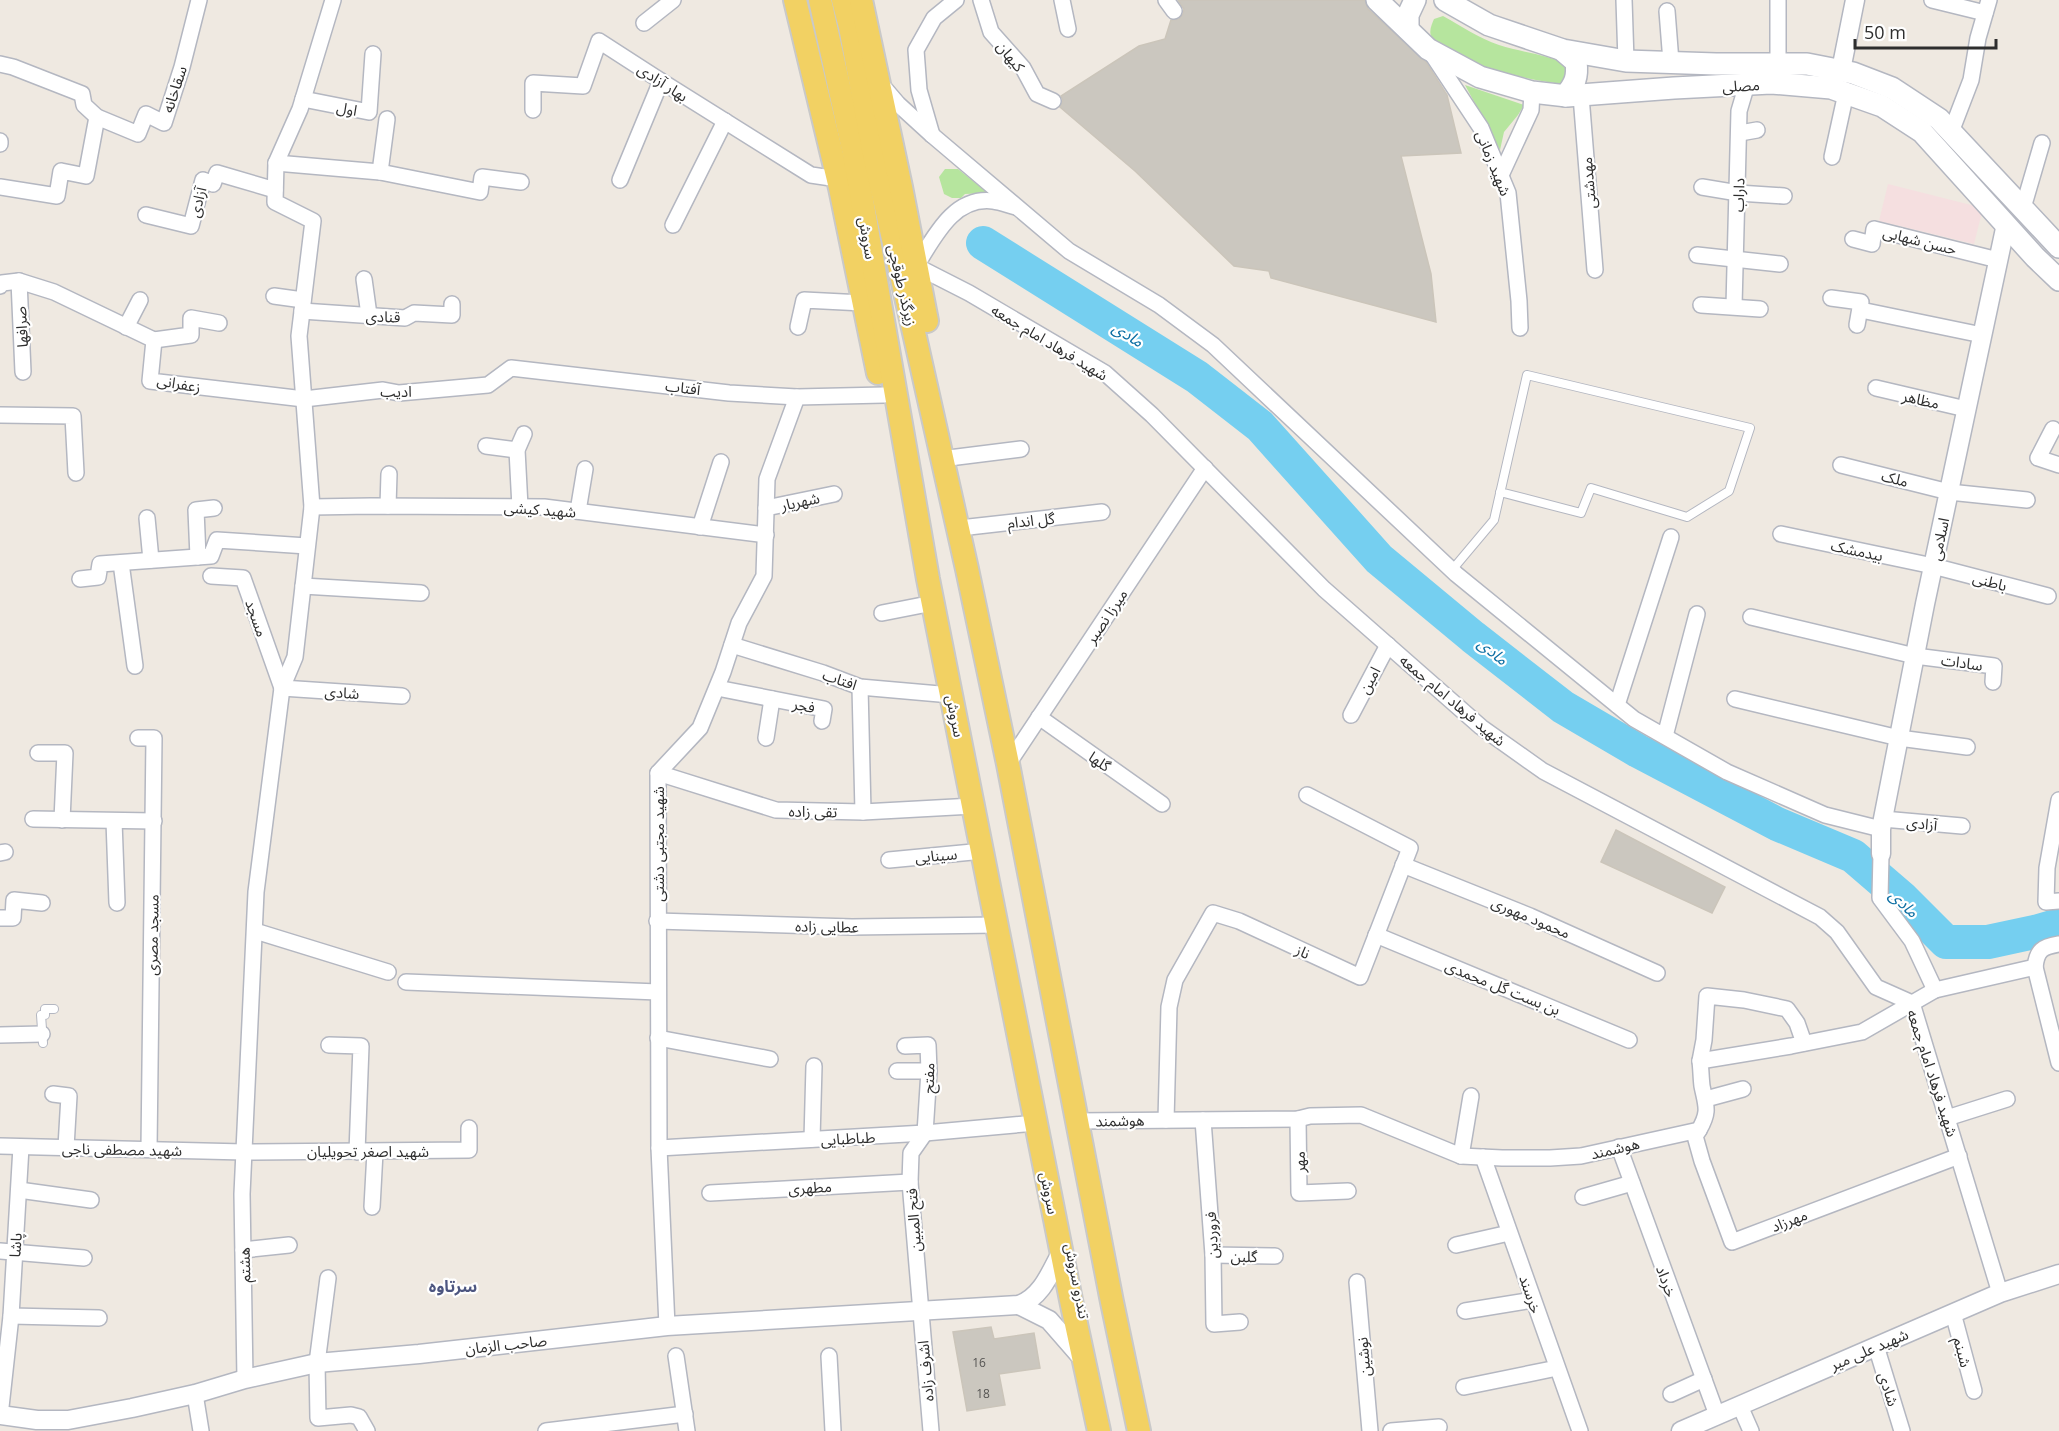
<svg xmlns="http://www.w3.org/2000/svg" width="2059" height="1431" viewBox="0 0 2059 1431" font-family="'Open Sans','Noto Sans Arabic',sans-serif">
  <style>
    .medical { fill: #f5dfe0 }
    .green { fill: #b6e59e }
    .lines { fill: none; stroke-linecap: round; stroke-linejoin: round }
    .river { stroke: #75cff0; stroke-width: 34 }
    .building { fill: #cbc7bf; stroke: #cbc5ba; stroke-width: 1.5 }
    .service-casing { stroke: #b4b7c1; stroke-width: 10 }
    .minor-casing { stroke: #b4b7c1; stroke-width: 18 }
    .tertiary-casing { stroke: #b4b7c1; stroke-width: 21 }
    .secondary-casing { stroke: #b4b7c1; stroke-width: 24 }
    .primary-casing { stroke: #c9c9c9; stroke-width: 26 }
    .service { stroke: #fff; stroke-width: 8 }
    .minor { stroke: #fff; stroke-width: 15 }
    .tertiary { stroke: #fff; stroke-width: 18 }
    .secondary { stroke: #fff; stroke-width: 21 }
    .primary { stroke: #f2d163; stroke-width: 22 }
    .labels { text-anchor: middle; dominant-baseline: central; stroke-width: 4.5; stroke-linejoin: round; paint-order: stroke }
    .number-label { font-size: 12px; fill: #555452 }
    .street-label { font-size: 15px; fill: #2e2e2e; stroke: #fff }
    .water-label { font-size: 16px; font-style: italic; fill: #0d6fa3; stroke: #fff }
    .neighbourhood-label { font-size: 16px; font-weight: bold; fill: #4d5680; stroke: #fff }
  </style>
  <rect width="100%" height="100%" fill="#efe9e1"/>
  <!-- medical -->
  <polygon class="medical" points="1888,184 1983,208 1974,244 1879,221"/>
  <!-- green -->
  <g class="green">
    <path d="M1443,16C1461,26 1479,38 1499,45C1521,52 1548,55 1568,64V84C1539,84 1447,62 1432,37C1428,32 1432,24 1434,19Z"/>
    <polygon points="1465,85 1524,105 1518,115 1504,132 1500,150"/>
    <polygon points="945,169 958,169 988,193 965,194 961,198 952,198 944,194 939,177"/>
  </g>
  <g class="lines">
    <!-- river -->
    <polyline class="river" points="983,243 1197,377 1260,426 1379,559 1473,637 1563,707 1638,751 1777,824 1853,856 1903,899 1946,942 1988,942 2035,932 2059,925"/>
  </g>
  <!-- building -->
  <g class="building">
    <polygon points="1178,0 1365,0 1368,9 1426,62 1447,95 1461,153 1401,156 1431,274 1436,322 1271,278 1269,271 1234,266 1135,171 1060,107 1063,100 1061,96 1139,46 1165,39 1171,20 1179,19 1183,14 1184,9"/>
    <polygon points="1616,830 1725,887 1712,913 1601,862"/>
    <polygon points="991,1327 994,1339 1034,1333 1040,1368 999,1374 1005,1405 967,1411 953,1332"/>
  </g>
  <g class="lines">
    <defs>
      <g id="service">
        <polyline points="1452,570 1494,520 1527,375 1750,428 1729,491 1687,517 1591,488 1581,513 1500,492"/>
        <polyline points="43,1043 41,1015 45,1015 45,1009 54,1009"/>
      </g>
      <g id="minor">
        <polyline points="981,0 991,32 1023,68 1037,94 1053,101"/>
        <polyline points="1062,0 1068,29"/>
        <polyline points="1166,0 1174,11"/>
        <polyline points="1624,0 1626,61"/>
        <polyline points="1778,0 1778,64"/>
        <polyline points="1932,0 1985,13"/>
        <polyline points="1667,11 1671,62"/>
        <polyline points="644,23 673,0"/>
        <polyline points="1430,51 1481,128 1508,193 1519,301 1520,328"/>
        <polyline points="0,64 13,67 82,94 84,105 97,117 138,134 146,114 164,123 182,67 199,0"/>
        <polyline points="880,83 898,104 932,135 1069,251 1159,305 1213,345 1456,574 1634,719 1727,772 1825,815 1881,829"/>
        <polyline points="1581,96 1595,270"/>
        <polyline points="303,99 369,112 373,54"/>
        <polyline points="533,110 533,83 583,86 599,41 661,81 811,175 838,179"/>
        <polyline points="1951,132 1971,80 1978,38 1989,0"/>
        <polyline points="1740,133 1757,130"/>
        <polyline points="932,135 919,90 916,50 934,18 956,0"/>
        <polyline points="0,141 0,144"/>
        <polyline points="1832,157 1846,93"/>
        <polyline points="276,163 380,172 480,192 482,177 521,182"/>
        <polyline points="380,172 387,119"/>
        <polyline points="1501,175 1531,110 1532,92"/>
        <polyline points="620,180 661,81"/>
        <polyline points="0,187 57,196 61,171 86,176 97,117"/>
        <polyline points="1702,187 1738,193 1784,196"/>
        <path d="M1016,207C1008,205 1001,202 993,201C953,196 934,238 916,266L969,293L1105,373L1152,415L1324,589L1481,727L1543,771L1820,917L1837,932L1876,987L1912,1003L2000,1293"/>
        <polyline points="2023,208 2042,143"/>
        <polyline points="146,215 191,226 203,180 213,184 217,173 275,190"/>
        <polyline points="673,225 725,121"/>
        <polyline points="1853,239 1872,244 1874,229 1998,260"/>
        <polyline points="1697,255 1780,264"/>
        <polyline points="364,279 369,315"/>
        <polyline points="19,281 23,372"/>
        <polyline points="0,286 2,283 19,281 54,292 154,340 150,381 304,399 383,390 399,393 488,385 511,368 729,393 797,397 884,395"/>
        <polyline points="274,296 303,300"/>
        <polyline points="1831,298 1861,302 1857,325"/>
        <polyline points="1701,305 1760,309"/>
        <polyline points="1734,306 1739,111 1747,84"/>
        <polyline points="1861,310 1982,335"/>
        <polyline points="302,311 405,318 414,313 452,315 452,304"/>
        <polyline points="126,327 140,300"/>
        <polyline points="798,327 804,300 863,303"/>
        <polyline points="154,340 191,335 191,318 219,323"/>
        <polyline points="1876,388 1966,409"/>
        <polyline points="0,415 73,416 76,473"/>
        <polyline points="2053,429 2038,458 2059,465"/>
        <polyline points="486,446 517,450"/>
        <polyline points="949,458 1021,449"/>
        <polyline points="1841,465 1949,492 2027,500"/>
        <polyline points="388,506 389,474"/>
        <polyline points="312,507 371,506 544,507 766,535"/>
        <polyline points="520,507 517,450 524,434"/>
        <polyline points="766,508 834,494"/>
        <polyline points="578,511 585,469"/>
        <polyline points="147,518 151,560"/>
        <polyline points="700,527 721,462"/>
        <polyline points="960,528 1102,512"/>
        <polyline points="1781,534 1933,566 2048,596"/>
        <polyline points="198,557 196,510 214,508"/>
        <polyline points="121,563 135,666"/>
        <polyline points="211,576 243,578 282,688"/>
        <polyline points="80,579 98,577 100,564 211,556 217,540 307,546"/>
        <polyline points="303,586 421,593"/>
        <polyline points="882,613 933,603"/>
        <polyline points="1751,617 1915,656 1994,666 1993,682"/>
        <polyline points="732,645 823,673 860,687 951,695"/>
        <polyline points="860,687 863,812"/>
        <polyline points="282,688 402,696"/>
        <polyline points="717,688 824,709 822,721"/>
        <polyline points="1735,699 1899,738 1967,747"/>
        <polyline points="1617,705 1671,537"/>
        <polyline points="1351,715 1388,645"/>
        <polyline points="1039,717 1162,804"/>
        <polyline points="1665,736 1697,614"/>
        <polyline points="138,738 154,738 149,1149"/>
        <polyline points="766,738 772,699"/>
        <polyline points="38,753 65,753 62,820"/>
        <polyline points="1008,764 1205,468"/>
        <polyline points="658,773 776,810 863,812 973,806"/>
        <polyline points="2059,800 2047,868 2046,902 2059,901"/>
        <polyline points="33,819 154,821"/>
        <polyline points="1883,819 1962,826"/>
        <polyline points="114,821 117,903"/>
        <polyline points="0,853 5,852"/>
        <polyline points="1881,854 1880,898 1912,941 1935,990"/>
        <polyline points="889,860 983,851"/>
        <polyline points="1403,865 1530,916 1657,973"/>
        <polyline points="0,918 13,918 14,900 42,903"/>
        <polyline points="657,921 852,927 997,925"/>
        <polyline points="255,931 388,972"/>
        <polyline points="1376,935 1629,1040"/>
        <polyline points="2035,967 2059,1063"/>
        <polyline points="406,982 658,992"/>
        <polyline points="0,1035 42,1034"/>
        <polyline points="658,1038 770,1059"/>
        <polyline points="329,1045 361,1046 357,1152"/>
        <polyline points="905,1046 928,1045 929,1071 925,1133 911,1153 910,1182 931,1431"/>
        <polyline points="1700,1061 1704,1040 1707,996 1744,1000 1787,1009 1797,1023 1804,1043"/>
        <polyline points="897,1071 929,1071"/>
        <polyline points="53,1094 69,1096 66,1147"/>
        <polyline points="1706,1099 1743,1089"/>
        <polyline points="1947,1118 2007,1099"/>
        <polyline points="1298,1119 1299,1193 1348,1191"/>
        <polyline points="1166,1120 1169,1007 1175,980 1213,913 1239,921 1360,977 1410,848 1307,795"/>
        <polyline points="1203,1120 1213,1255 1214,1324 1240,1322"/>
        <path d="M1077,1121L1298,1119L1310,1116L1361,1115L1461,1156L1502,1158H1550L1581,1156L1699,1130C1710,1111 1706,1106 1702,1086C1701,1078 1701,1069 1700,1061L1791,1046L1862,1032L1935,990L2035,967C2037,950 2042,947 2059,944"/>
        <polyline points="1699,1130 1695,1136 1702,1161 1732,1242 1959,1156"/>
        <polyline points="812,1139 814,1066"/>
        <polyline points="0,1146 244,1152 469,1150 469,1128"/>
        <polyline points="1619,1147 1717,1415"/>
        <polyline points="659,1148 925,1133 1036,1123"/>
        <polyline points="1461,1156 1471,1096"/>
        <polyline points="1483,1157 1580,1431"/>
        <polyline points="19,1190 91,1200"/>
        <polyline points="710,1193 910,1182"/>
        <polyline points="1583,1197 1632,1183"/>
        <polyline points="372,1207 375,1152"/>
        <polyline points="1456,1245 1509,1233"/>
        <polyline points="243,1250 289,1245"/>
        <polyline points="0,1251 84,1258"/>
        <polyline points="1213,1255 1275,1256"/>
        <polyline points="328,1278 317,1363 318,1418 351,1415 359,1417 367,1431"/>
        <polyline points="1357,1282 1370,1431"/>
        <polyline points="1465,1311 1533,1300"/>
        <polyline points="1953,1313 1974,1391"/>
        <polyline points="11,1316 99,1318"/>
        <polyline points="667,1326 659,1148 658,773 700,728 723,672 739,623 764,576 767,479 797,397"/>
        <polyline points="1876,1346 1902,1431"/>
        <polyline points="676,1356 687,1431"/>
        <polyline points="829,1356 833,1431"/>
        <polyline points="245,1379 242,1194 256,892 282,688 295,657 312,507 299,336 313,221 275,202 276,163 300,109 333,0"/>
        <polyline points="1464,1387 1557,1368"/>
        <polyline points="195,1394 201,1431"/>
        <polyline points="1671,1394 1704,1379"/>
        <polyline points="1740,1406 1751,1431"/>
        <polyline points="0,1416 11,1316 21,1147"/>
        <polyline points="546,1431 685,1414"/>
        <polyline points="1391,1431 1439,1427"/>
      </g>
      <g id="tertiary">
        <polyline points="1841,70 1855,0"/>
        <polyline points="1881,854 1881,829 1925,604 2006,224"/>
        <polyline points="1019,1305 1049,1320 1083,1359"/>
        <path d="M0,1415L37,1420H68L132,1408L195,1394L245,1379L317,1363L419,1354L667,1326L1019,1305C1042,1297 1051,1271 1062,1251"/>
        <polyline points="1681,1431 2000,1293 2059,1274"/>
      </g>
      <g id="secondary">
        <polyline points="1377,0 1428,49 1480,77 1532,92 1567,96 1674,88 1771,83 1831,88 1882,106 1922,132 2035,257 2059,280"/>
        <polyline points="1445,0 1489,25 1563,50 1626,61 1716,64 1807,64 1853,73 1892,88 1939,119 2059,247"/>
        <polyline points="1408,29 1408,15 1415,0"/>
        <path d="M1562,50L1576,62C1578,77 1575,84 1565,96"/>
      </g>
      <g id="primary">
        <polyline points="795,0 840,188 878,373"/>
        <polyline points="820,0 854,154 928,579 1072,1305 1099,1431"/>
        <polyline points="843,0 850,27 874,154 967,569 1008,764 1112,1302 1139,1431"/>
        <polyline points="861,0 901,187 927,321"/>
      </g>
    </defs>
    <!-- service casing -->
    <use href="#service" class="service-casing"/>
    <!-- minor casing -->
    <use href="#minor" class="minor-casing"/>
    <!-- tertiary casing -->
    <use href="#tertiary" class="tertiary-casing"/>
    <!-- secondary casing -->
    <use href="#secondary" class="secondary-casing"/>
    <!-- primary casing -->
    <use href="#primary" class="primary-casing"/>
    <!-- service -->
    <use href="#service" class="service"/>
    <!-- minor -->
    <use href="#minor" class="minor"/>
    <!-- tertiary -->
    <use href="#tertiary" class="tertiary"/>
    <!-- secondary -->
    <use href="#secondary" class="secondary"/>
    <!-- primary -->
    <use href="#primary" class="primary"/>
  </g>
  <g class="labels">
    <!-- number labels -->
    <g class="number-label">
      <text x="979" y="1362">16</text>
      <text x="983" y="1393">18</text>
    </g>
    <!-- street labels -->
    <g class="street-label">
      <text transform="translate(1011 56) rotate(51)">کیهان</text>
      <text transform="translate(663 82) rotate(33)">بهار آزادی</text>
      <text transform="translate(1741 85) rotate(-3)">مصلی</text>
      <text transform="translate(174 89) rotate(-72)">سقاخانه</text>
      <text transform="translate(347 108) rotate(11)">اول</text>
      <text transform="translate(1494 163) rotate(68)">شهید زمانی</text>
      <text transform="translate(1588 183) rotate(-95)">مهدشتی</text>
      <text transform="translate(1738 195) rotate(-88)">داراب</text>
      <text transform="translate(197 202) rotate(-76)">آزادی</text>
      <text transform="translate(868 238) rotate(80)">سروش</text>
      <text transform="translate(1920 240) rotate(14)">حسن شهابی</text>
      <text transform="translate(903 285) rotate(77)">زیرگذر طوقچی</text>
      <text transform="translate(383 316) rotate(2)">قنادی</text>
      <text transform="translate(21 327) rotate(-93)">صرافها</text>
      <text transform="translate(1050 342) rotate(31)">شهید فرهاد امام جمعه</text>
      <text transform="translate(179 383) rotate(10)">زعفرانی</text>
      <text transform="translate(683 387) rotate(7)">آفتاب</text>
      <text x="396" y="391">ادیب</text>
      <text transform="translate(1921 399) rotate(13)">مظاهر</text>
      <text transform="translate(1895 478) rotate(14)">ملک</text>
      <text transform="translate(800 501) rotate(-12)">شهریار</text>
      <text transform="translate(540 509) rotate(4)">شهید کیشی</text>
      <text transform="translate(1031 520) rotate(-6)">گل اندام</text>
      <text transform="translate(1939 539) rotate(-78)">اسلامی</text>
      <text transform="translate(1857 550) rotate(12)">بیدمشک</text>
      <text transform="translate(1990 581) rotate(15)">باطنی</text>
      <text transform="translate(1106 616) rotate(-56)">میرزا نصیر</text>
      <text transform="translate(257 618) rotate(71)">مسجد</text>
      <text transform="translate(1962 662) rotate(8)">سادات</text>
      <text transform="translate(840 679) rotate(19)">افتاب</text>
      <text transform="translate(1369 680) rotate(-62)">امین</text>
      <text transform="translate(342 692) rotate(4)">شادی</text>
      <text transform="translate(1453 700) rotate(40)">شهید فرهاد امام جمعه</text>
      <text transform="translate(804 705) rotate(11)">فجر</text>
      <text transform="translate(956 716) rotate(79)">سروش</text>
      <text transform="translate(1100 761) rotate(35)">گلها</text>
      <text transform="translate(813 811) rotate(1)">تقی زاده</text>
      <text transform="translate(1922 823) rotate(6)">آزادی</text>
      <text transform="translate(658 844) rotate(-90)">شهید مجتبی دشتی</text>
      <text transform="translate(936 855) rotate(-5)">سینایی</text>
      <text transform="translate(1531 917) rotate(23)">محمود مهوری</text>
      <text transform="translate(827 926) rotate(1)">عطایی زاده</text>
      <text transform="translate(152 935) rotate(-89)">مسجد مصری</text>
      <text transform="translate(1303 951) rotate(25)">ناز</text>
      <text transform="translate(1503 987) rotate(22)">بن بست گل محمدی</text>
      <text transform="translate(1933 1073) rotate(72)">شهید فرهاد امام جمعه</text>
      <text transform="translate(928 1078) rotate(-89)">مفتح</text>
      <text transform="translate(1120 1120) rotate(-1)">هوشمند</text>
      <text transform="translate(848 1138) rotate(-3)">طباطبایی</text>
      <text transform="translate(1615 1148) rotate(-13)">هوشمند</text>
      <text transform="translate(122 1149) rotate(1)">شهید مصطفی ناجی</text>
      <text x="368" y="1151">شهید اصغر تحویلیان</text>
      <text transform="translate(1299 1162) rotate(-91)">مهر</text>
      <text transform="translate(810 1187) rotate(-3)">مطهری</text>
      <text transform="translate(1050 1193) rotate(79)">سروش</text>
      <text transform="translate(913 1220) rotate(-94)">فتح المبین</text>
      <text transform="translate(1789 1220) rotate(-21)">مهرزاد</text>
      <text transform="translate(1211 1235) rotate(-93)">فروردین</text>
      <text transform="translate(15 1245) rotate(-86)">پاشا</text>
      <text transform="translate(1244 1256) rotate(1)">گلبن</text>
      <text transform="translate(244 1265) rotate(-91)">هشتم</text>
      <text transform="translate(1078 1281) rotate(79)">تندرو سروش</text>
      <text transform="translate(1667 1281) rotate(70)">خرداد</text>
      <text transform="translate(1531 1294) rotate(71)">خرسند</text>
      <text transform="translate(506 1344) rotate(-6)">صاحب الزمان</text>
      <text transform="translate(1869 1349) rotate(-23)">شهید علی میر</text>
      <text transform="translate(1963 1352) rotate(75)">شبنم</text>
      <text transform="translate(1363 1357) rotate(-95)">نوشین</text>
      <text transform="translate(925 1371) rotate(-95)">اشرف زاده</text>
      <text transform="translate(1889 1389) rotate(72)">شادی</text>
    </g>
    <!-- water labels -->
    <g class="water-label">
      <text transform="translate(1128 334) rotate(32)">مادی</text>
      <text transform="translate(1493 651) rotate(39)">مادی</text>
      <text transform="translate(1904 903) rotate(43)">مادی</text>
    </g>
    <!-- neighbourhood labels -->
    <g class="neighbourhood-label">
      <text x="453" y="1286">سرتاوه</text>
    </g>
  </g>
  <!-- scale -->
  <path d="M1855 39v9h141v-9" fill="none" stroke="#2e2e2e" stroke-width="3"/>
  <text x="1864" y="39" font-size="18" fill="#2e2e2e" stroke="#ffffff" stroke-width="4.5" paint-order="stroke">50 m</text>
</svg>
